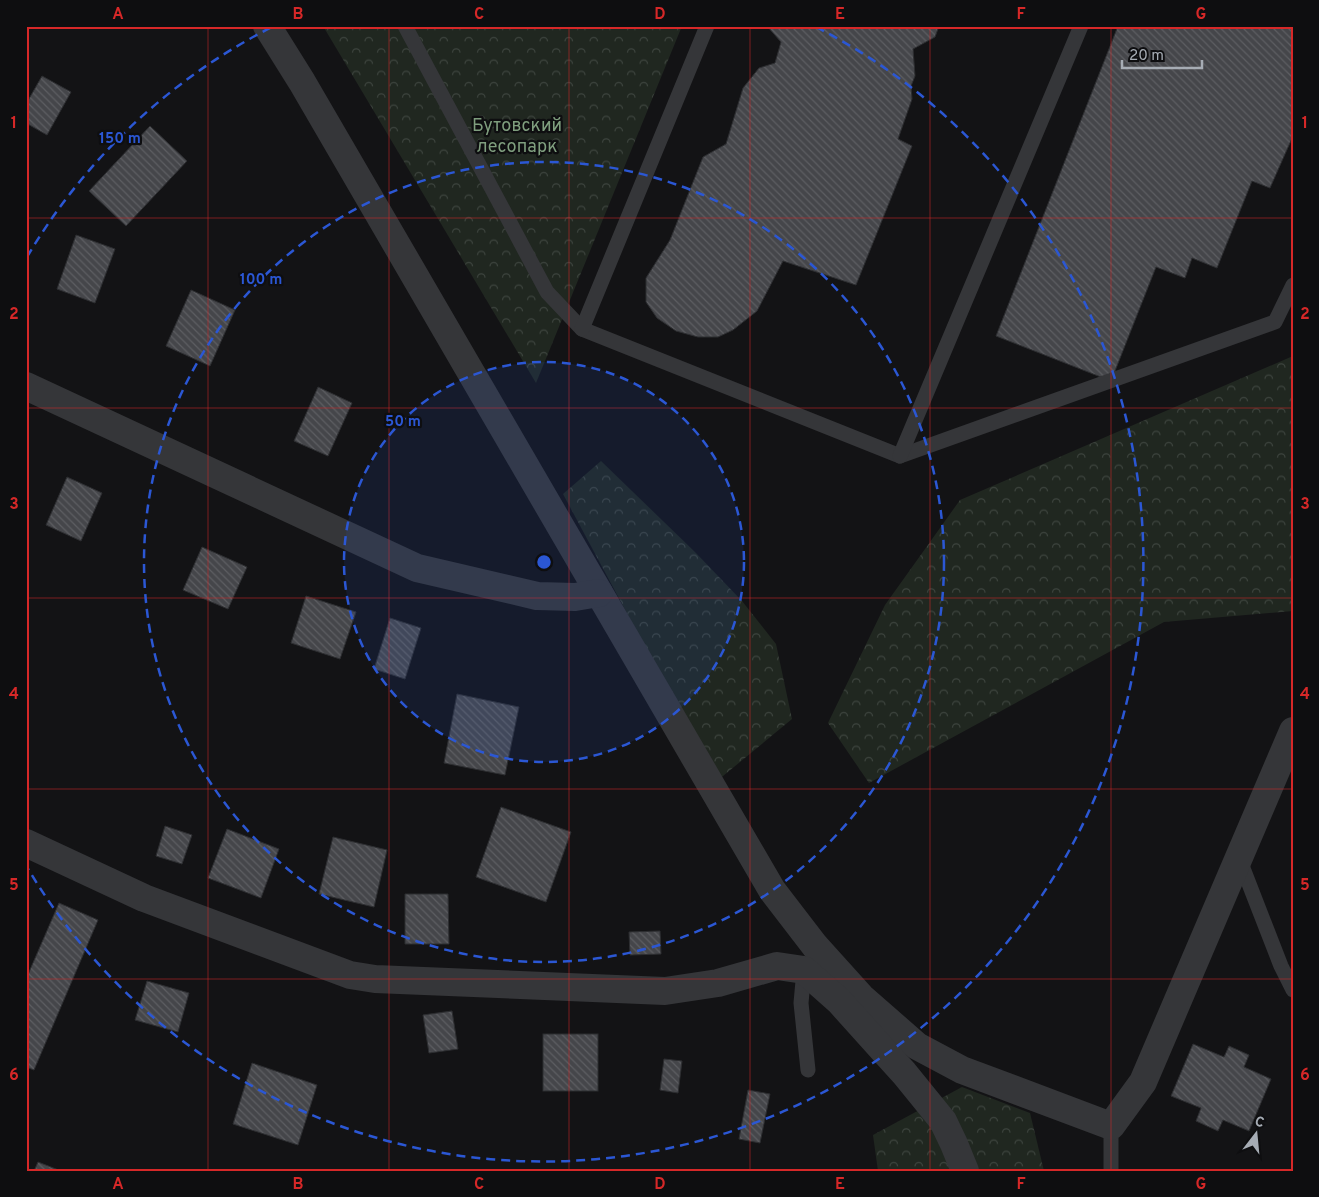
<svg xmlns="http://www.w3.org/2000/svg" width="1319" height="1197" viewBox="0 0 1319 1197" font-family="Overpass,sans-serif">
  <style>
    .forest { fill: url(#forest-crowns) }
    .building { fill: url(#building-back-hatch); stroke: #2d2e31 }
    .lines { fill: none; stroke-linecap: round; stroke-linejoin: round }
    .lane { stroke: #353639; stroke-width: 15 }
    .street { stroke: #353639; stroke-width: 28 }
    .grid { fill: none; stroke: #d62828; stroke-width: 1; stroke-opacity: 0.55 }
    .ring { fill: none; stroke: #2b57d4; stroke-width: 2.5; stroke-dasharray: 9 6 }
    .labels { text-anchor: middle; dominant-baseline: central; stroke-width: 4.5; stroke-linejoin: round; paint-order: stroke }
    .park-label { font-size: 18px; fill: #7f9e7e; stroke: #0e0e10 }
    .centre { fill: #2b57d4; stroke: #0e0e10; stroke-width: 2.5 }
    .ring-label { font-size: 15px; text-anchor: middle; font-weight: bold; fill: #2b57d4; stroke: #0e0e10; stroke-width: 4.5; stroke-linejoin: round; paint-order: stroke }
    .neatline { fill: none; stroke: #d62828; stroke-width: 2 }
    .grid-label { font-size: 16px; text-anchor: middle; font-weight: bold; fill: #d62828 }
  </style>
  <defs>
    <pattern id="forest-crowns" width="20" height="18" patternUnits="userSpaceOnUse" patternTransform="scale(1.25)"><rect width="20" height="18" fill="#202720"/><path d="M2 6a3 3 0 1 1 6 0M12 15a3 3 0 1 1 6 0" fill="none" stroke="#3d443e"/></pattern>
    <pattern id="building-back-hatch" width="6" height="6" patternUnits="userSpaceOnUse" patternTransform="scale(1.25)"><rect width="6" height="6" fill="#45464a"/><path d="M-1 5l2 2M0 0l6 6M5-1l2 2" fill="none" stroke="#5d5e62"/></pattern>
  </defs>
  <rect width="100%" height="100%" fill="#131315"/>
  <!-- forest -->
  <g class="forest">
    <polygon points="323,26 682,26 536,383"/>
    <polygon points="1293,356 1293,611 1164,622 869,783 828,723 885,605 960,500"/>
    <polygon points="601,461 695,552 742,601 776,644 792,719 717,781 563,494"/>
    <polygon points="962,1087 1030,1113 1044,1171 878,1171 873,1135"/>
  </g>
  <!-- building -->
  <g class="building">
    <polygon points="767,26 939,26 935,37 913,49 915,76 911,86 912,99 898,139 912,146 856,285 783,261 757,311 733,330 718,337 698,337 676,331 657,318 646,302 646,278 670,240 703,157 726,144 743,88 759,68 775,63 781,42"/>
    <polygon points="1118,26 1293,26 1293,136 1270,188 1252,181 1217,268 1192,258 1185,278 1156,267 1111,381 996,336"/>
    <polygon points="42,76 71,92 47,135 26,123 26,104"/>
    <polygon points="150,126 187,161 126,226 89,191"/>
    <polygon points="76,235 115,249 95,303 57,289"/>
    <polygon points="191,290 235,310 210,366 166,346"/>
    <polygon points="318,387 352,403 328,456 294,441"/>
    <polygon points="67,477 102,493 81,541 46,525"/>
    <polygon points="202,547 247,567 228,609 183,590"/>
    <polygon points="306,596 356,612 340,659 291,643"/>
    <polygon points="390,618 421,628 405,679 374,669"/>
    <polygon points="457,694 519,707 505,775 444,763"/>
    <polygon points="501,807 571,832 546,902 476,877"/>
    <polygon points="165,826 192,835 182,864 156,856"/>
    <polygon points="227,829 279,849 261,898 208,878"/>
    <polygon points="333,837 387,850 374,907 319,894"/>
    <polygon points="405,894 448,894 449,944 405,944"/>
    <polygon points="59,903 98,920 34,1070 26,1067 26,979"/>
    <polygon points="660,931 661,954 630,955 629,932"/>
    <polygon points="147,981 189,993 178,1032 135,1020"/>
    <polygon points="452,1011 458,1049 429,1053 423,1015"/>
    <rect x="543" y="1034" width="55" height="57"/>
    <polygon points="1193,1044 1224,1057 1229,1046 1249,1055 1244,1067 1271,1079 1249,1131 1223,1120 1218,1131 1196,1121 1201,1108 1171,1096"/>
    <polygon points="664,1059 682,1061 678,1093 660,1090"/>
    <polygon points="252,1063 317,1085 298,1145 233,1124"/>
    <polygon points="748,1090 770,1094 760,1143 739,1139"/>
    <polygon points="38,1162 61,1171 34,1171"/>
  </g>
  <g class="lines">
    <!-- lane -->
    <g class="lane">
      <polyline points="405,26 547,292 582,329 900,456 1275,322 1293,285"/>
      <polyline points="582,329 707,26"/>
      <polyline points="900,456 1081,26"/>
      <polyline points="1239,858 1281,966 1293,990"/>
      <polyline points="804,970 801,1003 808,1070"/>
      <polyline points="1111,1126 1111,1171"/>
    </g>
    <!-- street -->
    <g class="street">
      <polyline points="267,26 302,82 772,890 815,946 861,997 917,1046 962,1070 1111,1126 1143,1082 1293,731"/>
      <polyline points="26,386 417,568 537,596 575,597 599,593"/>
      <polyline points="26,843 144,898 350,975 375,979 665,991 718,983 777,966 804,970 839,1001 883,1050 904,1073 943,1121 954,1144 965,1171"/>
    </g>
  </g>
  <!-- grid -->
  <path class="grid" d="M208,26V1171M389,26V1171M569,26V1171M750,26V1171M930,26V1171M1111,26V1171M26,218H1293M26,408H1293M26,598H1293M26,789H1293M26,979H1293"/>
  <!-- distance rings -->
  <circle cx="544" cy="562" r="200" fill="#2b57d4" fill-opacity=".12"/>
  <g class="ring">
    <circle cx="544" cy="562" r="200"/>
    <circle cx="544" cy="562" r="400"/>
    <path d="M27 257A600 600 0 0 1 272 27M816 27A600 600 0 1 1 27 867"/>
  </g>
  <g class="labels">
    <!-- park labels -->
    <g class="park-label">
      <text x="517" y="126">Бутовский<tspan x="517" dy="21">лесопарк</tspan></text>
    </g>
  </g>
  <circle cx="544" cy="562" r="8" class="centre"/>
  <g class="ring-label">
    <text x="120" y="143">150 m</text>
    <text x="261" y="284">100 m</text>
    <text x="403" y="426">50 m</text>
  </g>
  <!-- border -->
  <rect width="1319" height="1197" fill="none" stroke="#0e0e10" stroke-width="55"/>
  <!-- north arrow -->
  <g transform="translate(1256 1134) rotate(16)" stroke="#0e0e10" stroke-width="4" paint-order="stroke">
  <path d="M0-4L9 19L0 12L-9 19Z" fill="#a6acb4"/>
  <text y="-8" font-size="14" font-weight="bold" text-anchor="middle" fill="#a6acb4">С</text>
  </g>
  <!-- scale -->
  <path d="M1122 60v8h80v-8" fill="none" stroke="#a6acb4" stroke-width="2.5"/>
  <text x="1129" y="60" font-size="15" fill="#a6acb4" stroke="#0e0e10" stroke-width="4" paint-order="stroke">20 m</text>
  <rect x="28" y="28" width="1264" height="1142" class="neatline"/>
  <g class="grid-label">
    <text x="118" y="19">A</text>
    <text x="298" y="19">B</text>
    <text x="479" y="19">C</text>
    <text x="660" y="19">D</text>
    <text x="840" y="19">E</text>
    <text x="1021" y="19">F</text>
    <text x="1201" y="19">G</text>
    <text x="14" y="128">1</text>
    <text x="1305" y="128">1</text>
    <text x="14" y="319">2</text>
    <text x="1305" y="319">2</text>
    <text x="14" y="509">3</text>
    <text x="1305" y="509">3</text>
    <text x="14" y="699">4</text>
    <text x="1305" y="699">4</text>
    <text x="14" y="890">5</text>
    <text x="1305" y="890">5</text>
    <text x="14" y="1080">6</text>
    <text x="1305" y="1080">6</text>
    <text x="118" y="1189">A</text>
    <text x="298" y="1189">B</text>
    <text x="479" y="1189">C</text>
    <text x="660" y="1189">D</text>
    <text x="840" y="1189">E</text>
    <text x="1021" y="1189">F</text>
    <text x="1201" y="1189">G</text>
  </g>
</svg>
